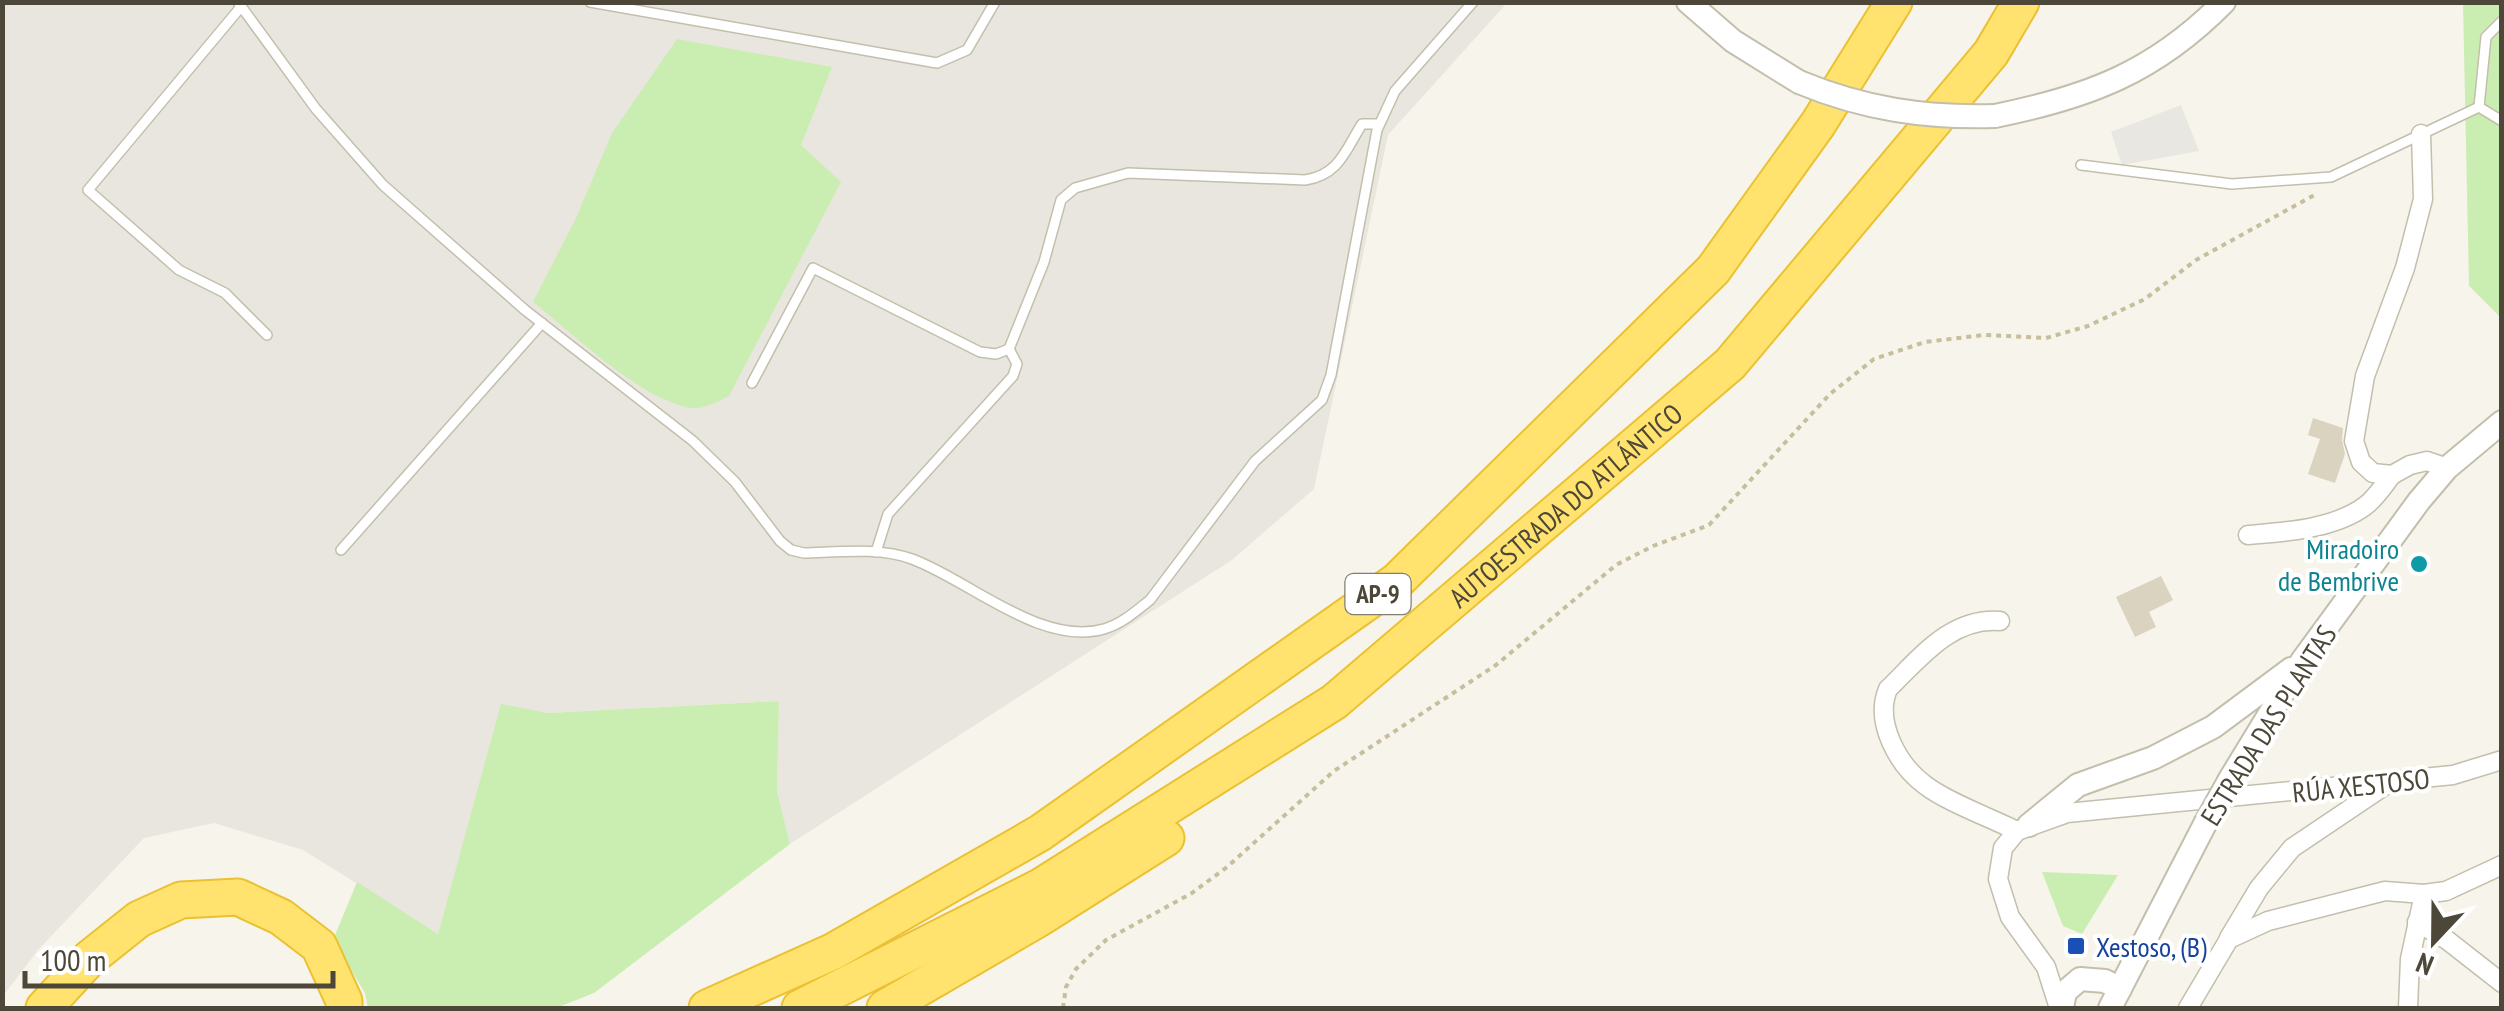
<svg xmlns="http://www.w3.org/2000/svg" width="2504" height="1011" viewBox="0 0 2504 1011" font-family="'PT Sans Narrow',sans-serif">
  <style>
    .industrial { fill: #e9e6df }
    .green { fill: #caedb1 }
    .parking { fill: #e8e7e2 }
    .building { fill: #d9d3bf }
    .lines { fill: none; stroke-linecap: round; stroke-linejoin: round }
    .service-casing { stroke: #c3bfac; stroke-width: 12 }
    .minor-casing { stroke: #c3bfac; stroke-width: 21 }
    .tertiary-casing { stroke: #c3bfac; stroke-width: 26 }
    .motorway-casing { stroke: #ebc131; stroke-width: 39 }
    .path { stroke: #c6be9c; stroke-width: 4; stroke-dasharray: 5 5; stroke-linecap: butt }
    .service { stroke: #fff; stroke-width: 9 }
    .minor { stroke: #fff; stroke-width: 18 }
    .tertiary { stroke: #fff; stroke-width: 22 }
    .motorway { stroke: #ffe36e; stroke-width: 35 }
    .tertiary-bridge-casing { stroke: #c3bfac; stroke-width: 26; stroke-linecap: butt }
    .tertiary-bridge { stroke: #fff; stroke-width: 22 }
    .culture-dot { fill: #0f9aa8; stroke: #fff; stroke-width: 4 }
    .transit-dot { fill: #1a4fb4; stroke: #fff; stroke-width: 4 }
    .labels { text-anchor: middle; dominant-baseline: central; stroke-width: 8; stroke-linejoin: round; paint-order: stroke }
    .shield { fill: #fff; stroke: #827e74; stroke-width: 2.5 }
    .shield-label { font-size: 25px; font-weight: bold; fill: #4c4738 }
    .street-label { font-size: 28px; fill: #4c4738; stroke: #fff }
    .culture-label { font-size: 28px; fill: #0d838f; stroke: #fff; text-anchor: end }
    .transit-label { font-size: 28px; fill: #164399; stroke: #fff; text-anchor: start }
  </style>
  <rect width="100%" height="100%" fill="#f7f5eb"/>
  <!-- industrial -->
  <polygon class="industrial" points="188,2 211,5 212,2 1507,3 1388,135 1314,489 1232,560 790,844 777,791 779,701 548,713 502,705 438,934 303,850 214,823 144,838 38,950 3,996 3,3"/>
  <!-- green -->
  <g class="green">
    <polygon points="2463,3 2501,3 2501,318 2469,286"/>
    <path d="M677,39L832,67L801,145L841,182L729,396C718,401 706,409 693,408C646,404 571,332 533,302L576,218L612,133Z"/>
    <polygon points="779,701 777,791 790,844 594,993 556,1008 368,1008 365,993 333,940 357,882 438,934 501,704 548,713"/>
    <polygon points="2042,872 2118,875 2082,934 2063,926"/>
  </g>
  <!-- parking -->
  <polygon class="parking" points="2181,105 2199,151 2122,165 2111,132"/>
  <!-- building -->
  <g class="building">
    <polygon points="2313,418 2343,428 2342,440 2345,454 2335,483 2308,474 2320,439 2308,435"/>
    <polygon points="2161,576 2173,600 2149,612 2156,627 2135,637 2116,597"/>
  </g>
  <g class="lines">
    <defs>
      <g id="service">
        <path d="M238,2L316,109L383,185L525,310L693,441L735,482L780,541L791,550L804,553C839,552 879,547 912,559C969,580 1041,647 1104,629C1122,624 1136,611 1150,600L1255,461L1322,400L1331,375L1377,130L1395,91L1473,2"/>
        <polyline points="590,2 937,63 967,50 995,2"/>
        <polyline points="240,8 88,190 179,270 225,293 267,335"/>
        <polyline points="2479,107 2486,37 2502,21"/>
        <polyline points="2479,107 2502,121"/>
        <polyline points="2081,165 2232,184 2331,177 2479,107"/>
        <path d="M752,383L813,268L980,352L996,354L1009,349L1044,262L1061,200L1075,188L1128,173L1305,180C1339,175 1345,151 1362,124H1379"/>
        <polyline points="341,550 542,323"/>
        <polyline points="876,552 888,514 1013,376 1017,364 1009,349"/>
      </g>
      <g id="minor">
        <polyline points="2421,134 2423,199 2405,268 2365,376 2354,441 2361,462 2373,473 2392,475 2410,465 2427,461 2447,468"/>
        <path d="M2248,535C2285,532 2334,529 2365,506C2375,499 2384,485 2392,475"/>
        <path d="M2000,621C1951,617 1920,658 1888,689C1874,722 1898,765 1925,785C1947,802 1991,818 2017,831"/>
        <polyline points="2417,922 2447,940 2502,983"/>
        <polyline points="2229,938 2259,888 2292,848 2390,782"/>
        <polyline points="2059,1008 2046,967 2010,917 1998,879 2003,848 2017,831 2067,813 2453,775 2502,760"/>
        <polyline points="2188,1008 2229,939 2268,921 2385,891 2424,894 2446,891 2502,865"/>
        <polyline points="2408,1008 2410,959 2424,894"/>
      </g>
      <g id="tertiary">
        <polyline points="1688,2 1733,41 1799,82"/>
        <path d="M1995,116C2089,97 2155,72 2224,2"/>
        <polyline points="2230,779 2302,661 2419,501 2447,468 2502,422"/>
        <polyline points="2029,825 2078,785 2153,758 2213,727 2291,669"/>
        <polyline points="2062,1008 2065,992 2080,979 2105,981 2120,989"/>
        <polyline points="2110,1008 2205,824"/>
      </g>
      <g id="motorway">
        <polyline points="44,1008 90,958 139,919 181,900 238,897 281,917 319,946 344,1001 344,1008"/>
        <polyline points="707,1008 834,951 1040,833 1397,581 1713,270 1818,124 1894,2"/>
        <path id="s1" d="M800,1008L1040,887L1334,702L1730,364L1991,53L2021,2"/>
        <polyline points="885,1008 1038,919 1166,838"/>
      </g>
    </defs>
    <!-- service casing -->
    <use href="#service" class="service-casing"/>
    <!-- minor casing -->
    <use href="#minor" class="minor-casing"/>
    <!-- tertiary casing -->
    <use href="#tertiary" class="tertiary-casing"/>
    <!-- motorway casing -->
    <use href="#motorway" class="motorway-casing"/>
    <!-- path -->
    <polyline class="path" points="1063,1008 1066,987 1076,969 1106,940 1192,893 1227,867 1334,771 1496,665 1616,565 1653,546 1709,525 1830,394 1874,359 1925,342 1984,335 2046,338 2088,326 2145,299 2196,260 2318,193"/>
    <!-- service -->
    <use href="#service" class="service"/>
    <!-- minor -->
    <use href="#minor" class="minor"/>
    <!-- tertiary -->
    <use href="#tertiary" class="tertiary"/>
    <!-- motorway -->
    <use href="#motorway" class="motorway"/>
    <defs>
      <g id="tertiary-bridge">
        <path d="M1799,82C1864,109 1925,118 1995,116"/>
        <polyline points="2205,824 2230,779"/>
      </g>
    </defs>
    <!-- tertiary-bridge casing -->
    <use href="#tertiary-bridge" class="tertiary-bridge-casing"/>
    <!-- tertiary-bridge -->
    <use href="#tertiary-bridge" class="tertiary-bridge"/>
  </g>
  <!-- markers -->
  <circle class="culture-dot" cx="2419" cy="564" r="10"/>
  <rect class="transit-dot" x="2066" y="936" width="20" height="20" rx="5"/>
  <g class="labels">
    <!-- shield labels -->
    <rect class="shield" x="1345.5" y="574" width="65" height="40" rx="8"/>
    <g class="shield-label">
      <text x="1378" y="594">AP-9</text>
    </g>
    <!-- street labels -->
    <g class="street-label">
      <text stroke="none"><textPath href="#s1" startOffset="920">AUTOESTRADA DO ATLÁNTICO</textPath></text>
      <text transform="translate(2268 725) rotate(-58)">ESTRADA DAS PLANTAS</text>
      <text transform="translate(2361 785) rotate(-6)">RÚA XESTOSO</text>
    </g>
    <!-- culture labels -->
    <g class="culture-label">
      <text x="2399" y="548">Miradoiro<tspan x="2399" dy="32">de Bembrive</tspan></text>
    </g>
    <!-- transit labels -->
    <g class="transit-label">
      <text x="2096" y="946">Xestoso, (B)</text>
    </g>
  </g>
  <!-- border -->
  <rect width="2504" height="1011" fill="none" stroke="#4c4738" stroke-width="10"/>
  <!-- north arrow -->
  <g transform="translate(2434 941) rotate(202)" stroke="#ffffff" stroke-width="8" paint-order="stroke">
  <path d="M0-8L18 38L0 25L-18 38Z" fill="#4c4738"/>
  <text y="-15" font-size="28" font-weight="bold" text-anchor="middle" fill="#4c4738">N</text>
  </g>
  <!-- scale -->
  <path d="M25 971v15h308v-15" fill="none" stroke="#4c4738" stroke-width="5"/>
  <text x="40" y="971" font-size="30" fill="#4c4738" stroke="#ffffff" stroke-width="8" paint-order="stroke">100 m</text>
</svg>
